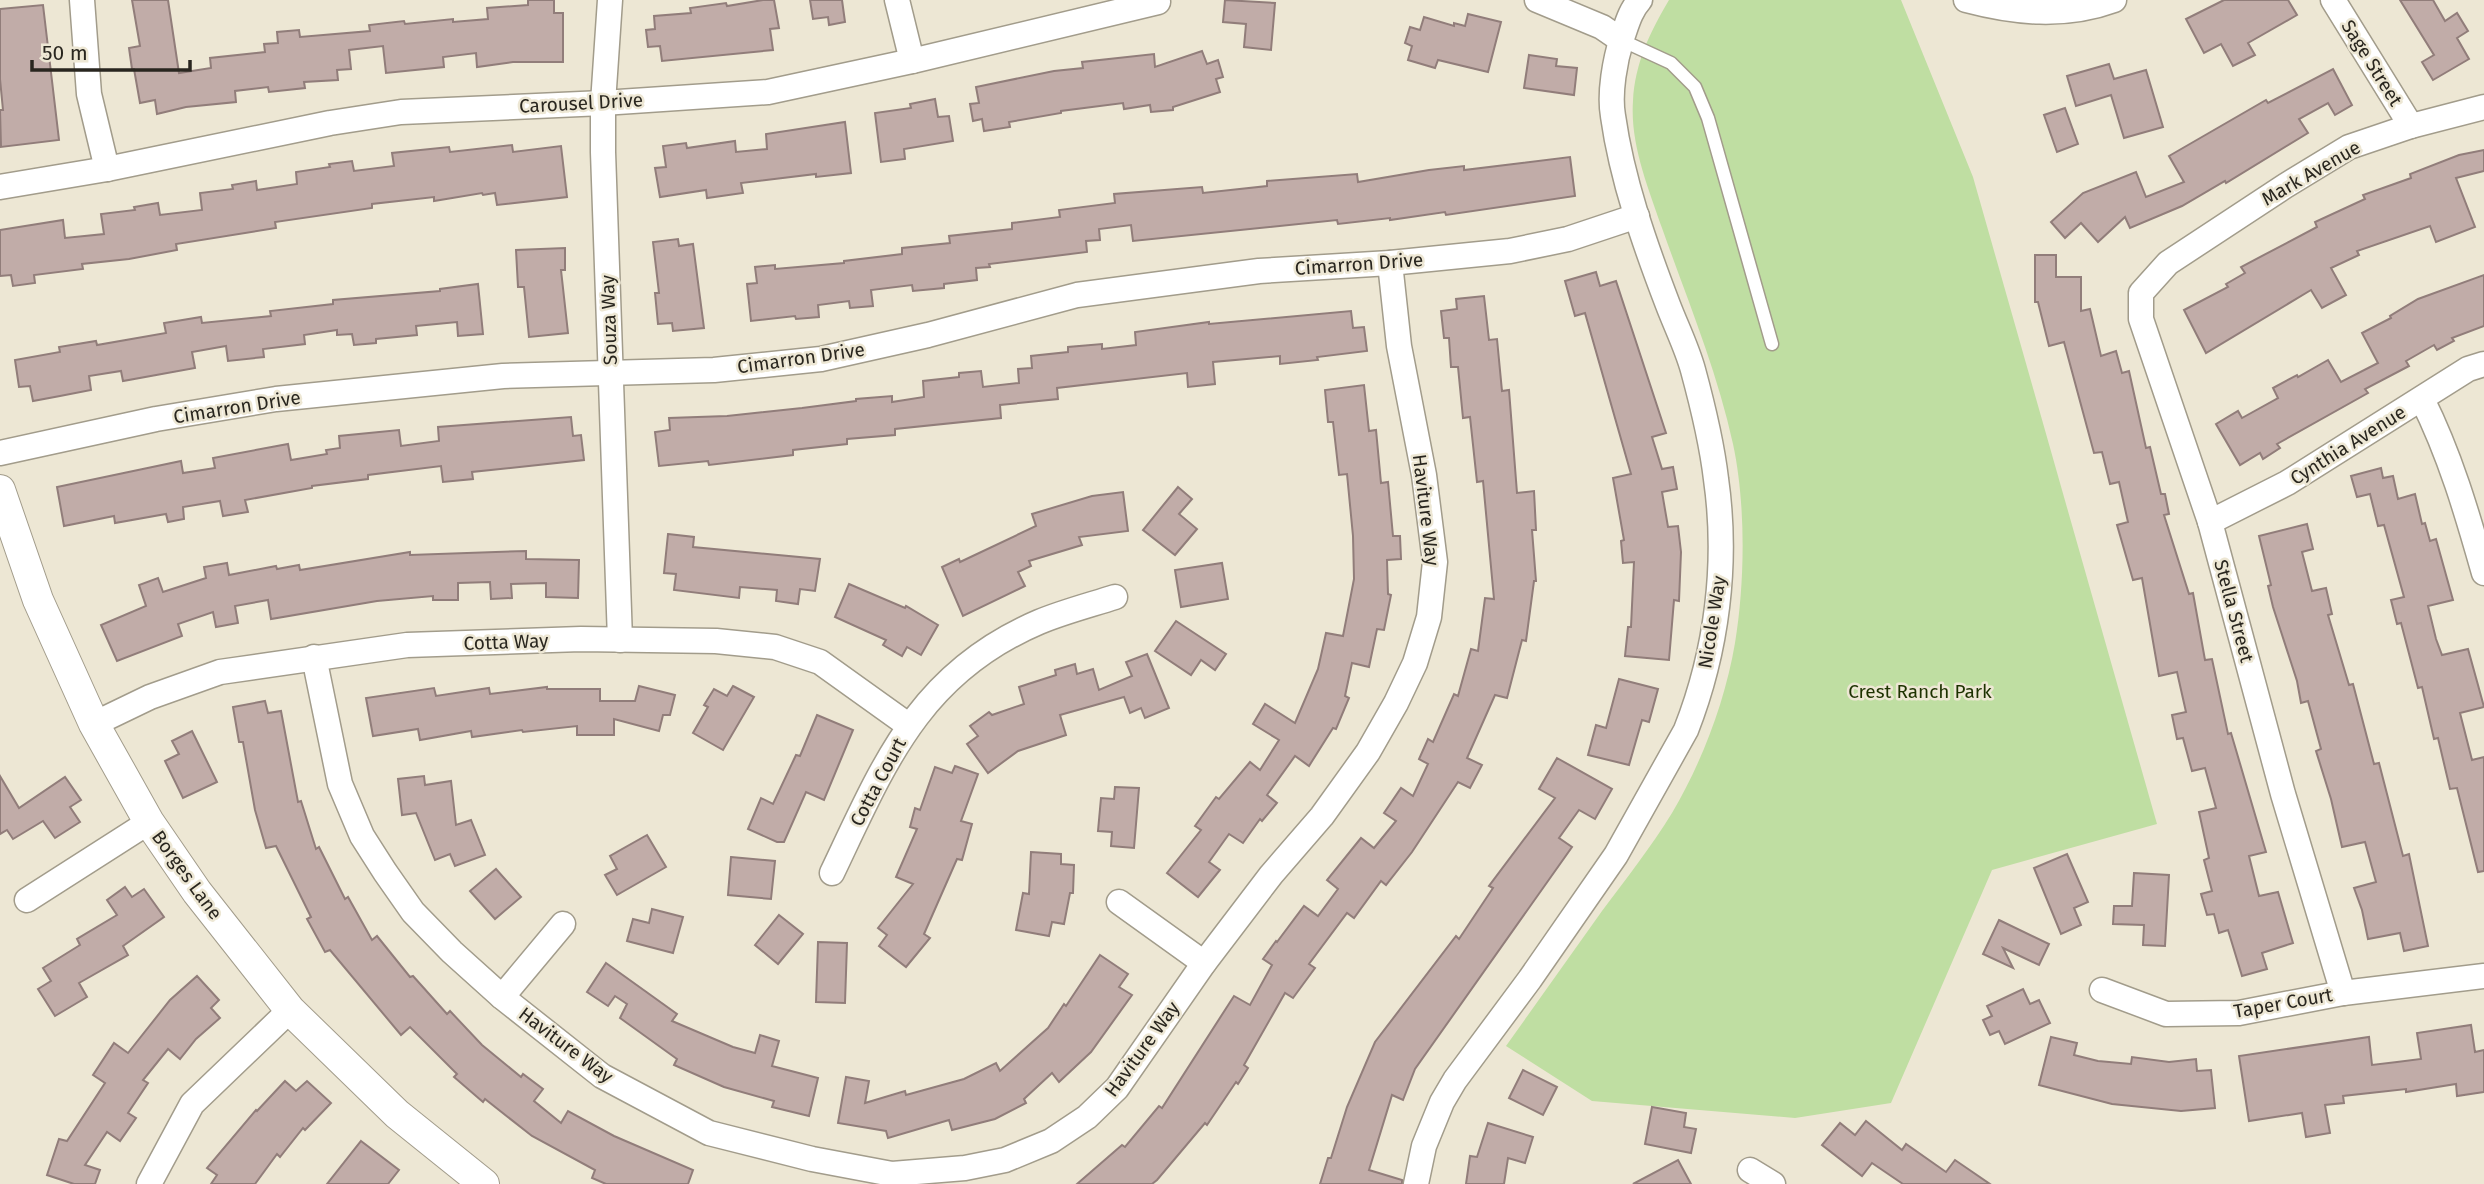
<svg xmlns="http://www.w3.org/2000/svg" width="2484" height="1184" viewBox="0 0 2484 1184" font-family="'Fira Sans',sans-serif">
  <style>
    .green { fill: #bfdea2 }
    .building { fill: #c1aca8; stroke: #917d7a; stroke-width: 2 }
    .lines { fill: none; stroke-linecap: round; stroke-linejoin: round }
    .service-casing { stroke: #a29c8b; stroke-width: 15 }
    .minor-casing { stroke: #a29c8b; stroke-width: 27 }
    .tertiary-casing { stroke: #a29c8b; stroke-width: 32 }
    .service { stroke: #fff; stroke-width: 12 }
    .minor { stroke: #fff; stroke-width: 24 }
    .tertiary { stroke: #fff; stroke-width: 30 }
    .labels { text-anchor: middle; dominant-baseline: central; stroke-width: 5; stroke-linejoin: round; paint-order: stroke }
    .street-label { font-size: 19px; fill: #29261f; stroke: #ede7d4 }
    .park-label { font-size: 19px; fill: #1d3200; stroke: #ede7d4 }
  </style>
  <rect width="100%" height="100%" fill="#ede7d4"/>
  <!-- green -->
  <path class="green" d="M1669,0H1901L1973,177L2157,824L1992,870L1891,1103L1795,1118L1592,1101L1506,1046C1538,1001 1570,956 1602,911C1626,879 1651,847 1672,813C1702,762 1725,702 1735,643C1745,583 1746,504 1733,444C1717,370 1687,299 1662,228C1648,187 1630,144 1633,101C1635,63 1650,32 1669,0Z"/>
  <!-- building -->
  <g class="building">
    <polygon points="132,0 168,0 179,73 211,68 210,58 265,52 264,44 278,43 277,32 299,30 300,37 370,31 369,25 404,21 405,24 453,19 453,22 488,19 487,8 528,5 528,0 554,0 554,13 563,13 563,62 513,62 477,67 476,53 443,57 444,67 386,73 383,46 349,50 351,69 337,70 338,80 304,82 305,88 269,92 268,87 235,91 236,102 186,107 157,114 155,100 140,103 134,69 132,69 129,48 140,46"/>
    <polygon points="763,0 774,0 779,28 770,29 773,50 662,61 660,46 648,47 646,30 655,29 654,16 691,13 690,8 726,3 727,6"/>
    <polygon points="810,0 842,0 845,22 829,25 828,17 813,19"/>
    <polygon points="1225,0 1275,3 1271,50 1244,47 1246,24 1223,22"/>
    <polygon points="2224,0 2288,0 2297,15 2248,43 2255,55 2233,66 2221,44 2204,53 2186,19"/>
    <polygon points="2400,0 2433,0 2445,21 2457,13 2468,31 2457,38 2469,59 2433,80 2422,62 2434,55"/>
    <polygon points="43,5 59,140 1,147 0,110 3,110 0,79 0,9"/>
    <polygon points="1468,14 1501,22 1488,72 1438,60 1435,68 1408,60 1412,46 1405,43 1410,27 1420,30 1424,17 1454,26 1454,23 1465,26"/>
    <polygon points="1202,51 1207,64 1218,60 1223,77 1216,79 1220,92 1173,107 1173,110 1151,112 1150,105 1124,109 1123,103 1061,111 1061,113 1009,122 1010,127 984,131 982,119 973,121 970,104 979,103 976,87 1054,71 1083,68 1082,62 1154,54 1155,67"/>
    <polygon points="1529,55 1557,59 1556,66 1577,68 1574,95 1524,88"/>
    <polygon points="2109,64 2114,79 2146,70 2163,127 2124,138 2111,95 2076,106 2067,76"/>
    <polygon points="2333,69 2352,105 2335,115 2328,103 2299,119 2308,133 2226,183 2225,181 2182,206 2130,228 2125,217 2098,242 2081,223 2065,238 2051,222 2083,193 2136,172 2146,197 2184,182 2169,156 2266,100 2268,103"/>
    <polygon points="935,99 938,117 949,116 953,141 904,149 905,159 881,162 875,113 911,108 910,104"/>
    <polygon points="2065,108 2078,144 2057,152 2044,115"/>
    <polygon points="845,122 851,173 816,177 816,174 741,183 743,193 707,198 706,190 660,197 655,168 666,167 663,146 686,143 687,148 735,141 736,152 767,149 766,134"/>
    <polygon points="512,145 513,152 561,146 567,197 497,205 495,193 483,195 482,193 434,201 434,197 372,204 372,208 275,222 276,228 176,244 177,250 129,259 82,264 83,269 34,275 35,283 13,286 11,275 0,276 0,230 63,220 65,238 104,234 101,214 135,210 134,207 158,203 160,215 202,210 200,193 233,189 232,185 256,181 257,190 297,184 296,172 330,167 329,164 352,161 354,171 394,166 392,153 449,147 450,152"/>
    <polygon points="2484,150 2484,171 2456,178 2475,227 2436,242 2430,226 2357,251 2359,255 2331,268 2346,295 2322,308 2311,290 2206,353 2184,310 2228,287 2226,284 2245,273 2241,267 2317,227 2315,222 2365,199 2363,195 2411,178 2410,174 2459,155"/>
    <polygon points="1570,157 1575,196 1446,215 1445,212 1390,220 1390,218 1338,224 1337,220 1133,241 1131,225 1099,229 1100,240 1086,241 1087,252 989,264 990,267 976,268 977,280 944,284 944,288 913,291 912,285 871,290 873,306 850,308 849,301 818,305 819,317 796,319 795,316 751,321 747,284 757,283 755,267 775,265 775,269 844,263 844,261 902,254 902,248 950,243 949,236 1012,229 1012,223 1060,217 1059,210 1115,203 1114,194 1202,187 1203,193 1267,186 1267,181 1357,174 1358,182 1429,170 1464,166 1464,170"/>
    <polygon points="678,239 679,246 693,244 704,328 673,331 672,323 658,324 655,293 659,293 653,242"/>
    <polygon points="565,248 565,270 561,270 568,333 529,337 524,287 518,287 516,250"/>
    <polygon points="2035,255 2056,255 2056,277 2081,277 2081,311 2090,309 2101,356 2116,351 2122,373 2129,371 2146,448 2150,447 2161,494 2165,494 2169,514 2164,515 2189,594 2193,593 2205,660 2212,659 2228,734 2231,733 2266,852 2249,856 2259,896 2278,892 2293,943 2262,953 2267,969 2242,976 2228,930 2219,933 2214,914 2207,915 2201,894 2212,891 2204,860 2209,858 2199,812 2216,808 2205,768 2192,771 2183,738 2177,739 2172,715 2186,712 2177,672 2159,676 2142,578 2133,580 2117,525 2128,522 2119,482 2110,484 2102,452 2094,453 2064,342 2049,346 2038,302 2035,302"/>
    <polygon points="1596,272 1600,286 1616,281 1666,433 1652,437 1662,469 1673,467 1677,489 1662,492 1668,527 1678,526 1681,552 1679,601 1674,600 1669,660 1625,656 1628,627 1631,627 1634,562 1623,563 1621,541 1624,540 1613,478 1631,474 1585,313 1575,316 1565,281"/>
    <polygon points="2484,275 2484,326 2452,338 2454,341 2437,350 2434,345 2406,361 2409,366 2365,389 2368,393 2277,444 2280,448 2263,459 2260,453 2240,465 2216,424 2238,411 2242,418 2278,398 2273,388 2297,375 2298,377 2328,360 2341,382 2378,363 2362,333 2391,318 2390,316 2418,299"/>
    <polygon points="478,284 483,334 458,336 457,322 416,326 417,335 376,339 376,343 354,345 352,334 337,335 337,330 304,335 305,344 263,349 264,357 228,361 226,346 192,352 195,368 123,381 121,371 89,376 91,390 60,396 33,401 30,386 19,387 15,360 60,352 59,347 96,341 97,345 166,333 164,323 201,317 202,323 271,316 270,311 333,304 333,300 440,291 440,289"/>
    <polygon points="1484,296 1489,340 1497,339 1502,391 1509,390 1517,493 1534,491 1536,530 1532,530 1536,581 1534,581 1526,641 1522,640 1507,698 1495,695 1467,758 1482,765 1470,788 1458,782 1412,852 1386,885 1381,881 1354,918 1347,913 1309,964 1315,968 1293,998 1285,993 1244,1065 1248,1068 1238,1084 1236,1082 1207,1125 1205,1123 1157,1180 1152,1184 1077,1184 1122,1145 1125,1147 1159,1106 1162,1108 1234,996 1250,1005 1272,965 1263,959 1276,941 1277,942 1304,906 1318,916 1338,889 1327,880 1361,838 1374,848 1396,821 1384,813 1401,788 1413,796 1428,764 1419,759 1428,739 1433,742 1454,694 1458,696 1471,649 1478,651 1485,598 1494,599 1483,481 1477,482 1470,417 1463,418 1458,367 1451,367 1449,338 1444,338 1441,311 1457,309 1456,299"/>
    <polygon points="1351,311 1353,328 1364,327 1367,351 1317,357 1318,360 1280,364 1280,356 1213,362 1215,384 1188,387 1187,373 1057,388 1058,399 1000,405 1001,418 895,429 895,435 847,439 847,444 793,450 793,455 709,465 708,461 659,466 655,432 670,430 669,418 727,416 802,408 856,401 856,399 892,396 892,402 924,397 923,381 959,377 959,373 981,371 983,387 1019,383 1018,369 1032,368 1031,356 1068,352 1068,347 1102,344 1102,349 1136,345 1135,332 1209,322 1209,324"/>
    <polygon points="1364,385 1369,431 1376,430 1381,483 1388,482 1393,536 1400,536 1401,559 1387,560 1388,594 1391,595 1384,630 1377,629 1369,667 1352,663 1345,696 1349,698 1336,729 1333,728 1309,766 1295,756 1267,795 1277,803 1262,821 1260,819 1243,843 1229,834 1209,862 1220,870 1198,897 1167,873 1201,830 1195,826 1216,797 1219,799 1250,762 1260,770 1279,740 1253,724 1265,704 1295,723 1318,669 1326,633 1343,636 1354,579 1353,536 1347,474 1339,475 1333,422 1328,422 1325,390"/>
    <polygon points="571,417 573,436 581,435 584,460 472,472 473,479 443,482 441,466 368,475 368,479 312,486 312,488 245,500 248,512 223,516 220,501 183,507 184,519 168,522 166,514 115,523 114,516 64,526 57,487 181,461 183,473 215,468 213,458 288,444 291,460 327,454 326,450 340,448 339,436 399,430 401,446 439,441 438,427"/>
    <polygon points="2381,468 2383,478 2393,476 2398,499 2415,494 2422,524 2425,523 2430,541 2436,539 2453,600 2428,606 2436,639 2442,655 2468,649 2478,685 2484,707 2460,713 2472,760 2484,757 2484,871 2478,872 2457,788 2450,789 2438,738 2434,739 2422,687 2418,688 2401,623 2397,624 2391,600 2404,597 2384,525 2378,526 2370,494 2357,497 2351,476"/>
    <polygon points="1178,487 1192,499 1179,514 1197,529 1175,555 1143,530"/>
    <polygon points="1123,492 1128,531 1079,537 1082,545 1029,561 1031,566 1018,572 1025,586 963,616 942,567 959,559 960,562 1036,526 1032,514 1092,496"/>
    <polygon points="2307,524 2313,549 2302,552 2312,591 2326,588 2332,614 2328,615 2349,685 2353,684 2374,764 2379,763 2403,856 2409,854 2428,946 2404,951 2400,933 2368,939 2362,910 2354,888 2376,882 2365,842 2342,847 2331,799 2316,751 2321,749 2308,701 2301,703 2297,681 2273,607 2268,586 2271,585 2259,536"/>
    <polygon points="668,534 694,537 693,547 820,559 815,591 800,589 798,604 776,601 777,590 740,587 739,598 674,590 676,574 664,573"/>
    <polygon points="526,551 526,559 579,560 578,598 546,597 546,583 511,584 512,598 491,599 490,582 458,583 458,600 433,600 433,596 377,601 271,619 268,600 235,606 238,623 216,627 213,612 178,624 182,636 117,661 101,625 146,606 139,585 158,578 163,592 206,578 204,567 227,563 229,575 276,566 277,569 299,565 300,570 410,552 410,555"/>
    <polygon points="1222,563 1228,599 1181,607 1175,570"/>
    <polygon points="849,584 905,608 906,606 938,625 921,655 907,647 902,656 883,645 886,640 835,617"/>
    <polygon points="1176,621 1226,654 1215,670 1201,660 1191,675 1155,651"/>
    <polygon points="1147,654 1169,708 1145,718 1141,708 1130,713 1124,697 1060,715 1066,735 1018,751 988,773 967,744 978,736 970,726 989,712 992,715 1024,704 1019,687 1056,675 1055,670 1075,664 1077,674 1093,669 1099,690 1132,676 1126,662"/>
    <polygon points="1619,679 1658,689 1649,722 1642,720 1629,765 1588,755 1596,725 1606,728"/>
    <polygon points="639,686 675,695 670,715 663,715 659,731 614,719 614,735 577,735 577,726 523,732 522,730 472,737 471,731 420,740 418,729 373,736 366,698 434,688 436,696 489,688 490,694 547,687 547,689 600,689 600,701 635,701"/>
    <polygon points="733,686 754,697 723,750 693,733 708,707 704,705 714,689 727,696"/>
    <polygon points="265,701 268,713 281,711 298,802 301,801 316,849 319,847 345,899 348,897 372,940 377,936 410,977 413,976 447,1014 450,1011 482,1045 521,1077 523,1074 543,1089 534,1101 561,1123 568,1111 614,1136 693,1170 688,1184 606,1184 592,1178 595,1170 532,1136 485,1099 483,1102 454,1077 457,1074 410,1027 401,1035 330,950 325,952 307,919 311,917 276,846 266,848 255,810 243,742 239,742 233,707"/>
    <polygon points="817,715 853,730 824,800 806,792 784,842 777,842 748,829 761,798 773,804 796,755 800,756"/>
    <polygon points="192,731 217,782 183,798 165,761 179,754 172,741"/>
    <polygon points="1557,758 1612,789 1595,819 1579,810 1559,838 1572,847 1415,1069 1403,1100 1392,1095 1369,1170 1402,1180 1402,1184 1320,1184 1328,1158 1331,1158 1347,1107 1375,1042 1456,936 1459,939 1493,888 1489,886 1555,798 1539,789"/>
    <polygon points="955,766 978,774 961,821 972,824 962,860 957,859 924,934 930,938 906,967 879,946 887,935 878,928 913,884 896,877 917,829 910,827 915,808 920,810 935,767 952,773"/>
    <polygon points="0,776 19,808 65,777 81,800 70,807 80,822 55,838 43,821 13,839 7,830 0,834"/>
    <polygon points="424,776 425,785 451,781 456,825 471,820 485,855 455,866 450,854 435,860 416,813 402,815 398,779"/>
    <polygon points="1115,787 1139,788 1134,848 1111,846 1112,832 1098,831 1101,798 1114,799"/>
    <polygon points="647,835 666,867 617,895 605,875 617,869 610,856"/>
    <polygon points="1031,852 1061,854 1061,864 1074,865 1073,893 1070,893 1064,924 1052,922 1049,936 1016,930 1023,893 1029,894"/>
    <polygon points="2067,854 2088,902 2074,908 2081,925 2061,934 2034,868"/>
    <polygon points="731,857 775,861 771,899 728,895"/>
    <polygon points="496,869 521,897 495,919 470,891"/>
    <polygon points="2134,873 2169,875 2165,946 2143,945 2144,925 2113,924 2114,906 2132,906"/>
    <polygon points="125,887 132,897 144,889 164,917 123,946 128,955 79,983 87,997 55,1016 38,989 51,981 43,968 80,945 77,939 117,915 107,900"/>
    <polygon points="652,909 683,917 673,953 627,941 633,919 649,923"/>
    <polygon points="779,915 803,934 778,964 755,945"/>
    <polygon points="1999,920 2049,944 2039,965 2003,948 2013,968 1983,954"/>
    <polygon points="818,942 847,943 845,1003 816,1002"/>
    <polygon points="1100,955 1128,974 1119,987 1132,995 1091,1052 1059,1082 1052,1073 1024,1099 1026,1103 995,1119 952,1130 949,1120 888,1138 886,1131 838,1123 846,1077 869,1081 865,1103 905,1091 906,1095 964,1079 996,1063 1000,1071 1048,1028 1064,1004 1066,1006"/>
    <polygon points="606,963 677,1014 672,1021 733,1047 755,1053 760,1035 779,1041 772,1066 818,1078 809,1116 772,1107 774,1101 724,1087 674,1065 677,1059 620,1018 627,1004 615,996 608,1006 587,992"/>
    <polygon points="197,976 219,1000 211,1008 220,1018 196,1039 180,1059 168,1049 143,1080 148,1083 128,1113 136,1118 120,1141 107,1132 85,1165 100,1170 95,1184 74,1184 47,1175 59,1139 67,1141 105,1083 93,1075 114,1043 128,1053 170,1000"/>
    <polygon points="2023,989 2030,1004 2039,1000 2050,1023 2005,1044 1999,1031 1990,1035 1983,1020 1992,1016 1987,1006"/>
    <polygon points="2471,1025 2475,1052 2484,1050 2484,1092 2457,1096 2456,1084 2406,1092 2406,1089 2343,1096 2344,1103 2325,1105 2330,1133 2306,1137 2302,1113 2249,1121 2239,1056 2369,1037 2372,1065 2397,1062 2421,1059 2417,1033"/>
    <polygon points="2051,1037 2077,1043 2074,1055 2098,1061 2131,1064 2132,1057 2169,1062 2196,1059 2197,1071 2211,1070 2215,1108 2181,1111 2112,1104 2039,1085"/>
    <polygon points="1523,1070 1557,1087 1543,1115 1509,1098"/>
    <polygon points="285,1081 296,1091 307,1081 331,1103 305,1130 303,1128 280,1157 277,1154 255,1184 211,1184 217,1175 207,1168 256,1110 257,1111"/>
    <polygon points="1652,1107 1686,1113 1684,1127 1696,1129 1691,1153 1645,1144"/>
    <polygon points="1866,1121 1902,1150 1906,1144 1946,1172 1955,1160 1990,1184 1903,1184 1872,1163 1862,1176 1822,1145 1840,1123 1855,1135"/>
    <polygon points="1488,1123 1533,1137 1525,1163 1508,1158 1504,1184 1466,1184 1470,1156 1477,1157"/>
    <polygon points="361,1141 399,1170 388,1184 327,1184"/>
    <polygon points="1678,1160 1691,1184 1633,1184"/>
  </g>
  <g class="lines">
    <defs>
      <polyline id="service" points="1621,40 1671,63 1695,87 1708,118 1772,344"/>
      <g id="minor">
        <polyline points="82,0 89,94 107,169"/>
        <polyline points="610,0 603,103 603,152 620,640"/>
        <polyline points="897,0 912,61"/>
        <polyline points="1537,0 1602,27 1621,40"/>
        <path d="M1966,0C2015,13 2065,18 2114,0"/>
        <polyline points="2333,0 2411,126"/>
        <polyline points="0,187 107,169 330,123 401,112 603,103 768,92 912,61 1158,2"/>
        <path d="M2422,399C2450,455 2467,513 2484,573"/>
        <polyline points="0,453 156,419 276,399 503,376 714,370 821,359 928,335 1077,295 1259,271 1390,263 1510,251 1568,239 1637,216"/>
        <polyline points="2210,522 2287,483 2468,369 2484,364"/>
        <polyline points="314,657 340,784 362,836 385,872 413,912 452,952 502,997 602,1076 709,1133 812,1159 892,1174 965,1168 1005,1160 1051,1141 1087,1117 1117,1088 1204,963 1271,875 1322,816 1368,752 1396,703 1415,663 1429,617 1435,562 1424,475 1399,346 1390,263"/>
        <polyline points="94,724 150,697 220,672 407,645 581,639 716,641 775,647 820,662 908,725"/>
        <path d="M832,873C884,764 919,673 1039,622C1063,612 1090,605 1115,597"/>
        <polyline points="27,900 149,822"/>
        <polyline points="1119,902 1204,963"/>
        <polyline points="2102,990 2166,1014 2239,1013 2343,993 2484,976"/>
        <polyline points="2343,993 2283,794 2210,522 2141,319 2141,293 2168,263 2285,186 2349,147 2411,126 2484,107"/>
        <polyline points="502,997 563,924"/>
        <polyline points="1750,1170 1773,1184"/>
        <polyline points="149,1184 192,1104 290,1010"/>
        <path d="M1416,1184L1424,1146L1442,1102L1455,1080L1530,979L1616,855L1686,730C1717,651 1728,563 1716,479C1712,445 1702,403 1693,370C1687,348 1676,326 1668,305C1645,245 1622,180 1613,116C1609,93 1615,60 1622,38C1627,24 1630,11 1640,0"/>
      </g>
      <polyline id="tertiary" points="0,490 38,600 94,724 149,822 197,892 290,1010 397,1114 484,1184"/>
    </defs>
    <!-- service casing -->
    <use href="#service" class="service-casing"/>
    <!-- minor casing -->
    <use href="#minor" class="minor-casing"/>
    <!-- tertiary casing -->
    <use href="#tertiary" class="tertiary-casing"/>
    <!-- service -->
    <use href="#service" class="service"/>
    <!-- minor -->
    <use href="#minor" class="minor"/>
    <!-- tertiary -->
    <use href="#tertiary" class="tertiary"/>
  </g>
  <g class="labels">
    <!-- street labels -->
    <g class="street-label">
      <text transform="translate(2372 63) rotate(58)">Sage Street</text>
      <text transform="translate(581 103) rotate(-3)">Carousel Drive</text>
      <text transform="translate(2311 173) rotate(-30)">Mark Avenue</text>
      <text transform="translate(1359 264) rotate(-4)">Cimarron Drive</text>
      <text transform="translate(609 320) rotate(-92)">Souza Way</text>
      <text transform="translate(801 358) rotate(-8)">Cimarron Drive</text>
      <text transform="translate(237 407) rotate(-9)">Cimarron Drive</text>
      <text transform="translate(2348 445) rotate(-32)">Cynthia Avenue</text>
      <text transform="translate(1426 510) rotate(83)">Haviture Way</text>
      <text transform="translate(2234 611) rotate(75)">Stella Street</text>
      <text transform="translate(1712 622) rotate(-81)">Nicole Way</text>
      <text transform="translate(506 642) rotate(-2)">Cotta Way</text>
      <text transform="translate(878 782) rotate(-62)">Cotta Court</text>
      <text transform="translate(187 875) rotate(54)">Borges Lane</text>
      <text transform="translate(2283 1003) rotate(-10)">Taper Court</text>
      <text transform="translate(566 1045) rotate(37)">Haviture Way</text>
      <text transform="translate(1142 1049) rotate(-54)">Haviture Way</text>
    </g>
    <!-- park labels -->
    <g class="park-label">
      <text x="1920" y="691">Crest Ranch Park</text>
    </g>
  </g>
  <!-- scale -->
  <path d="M32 60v10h158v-10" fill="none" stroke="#29261f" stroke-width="3.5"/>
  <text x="42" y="60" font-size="21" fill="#29261f" stroke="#ede7d4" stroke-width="5" paint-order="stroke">50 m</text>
</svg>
